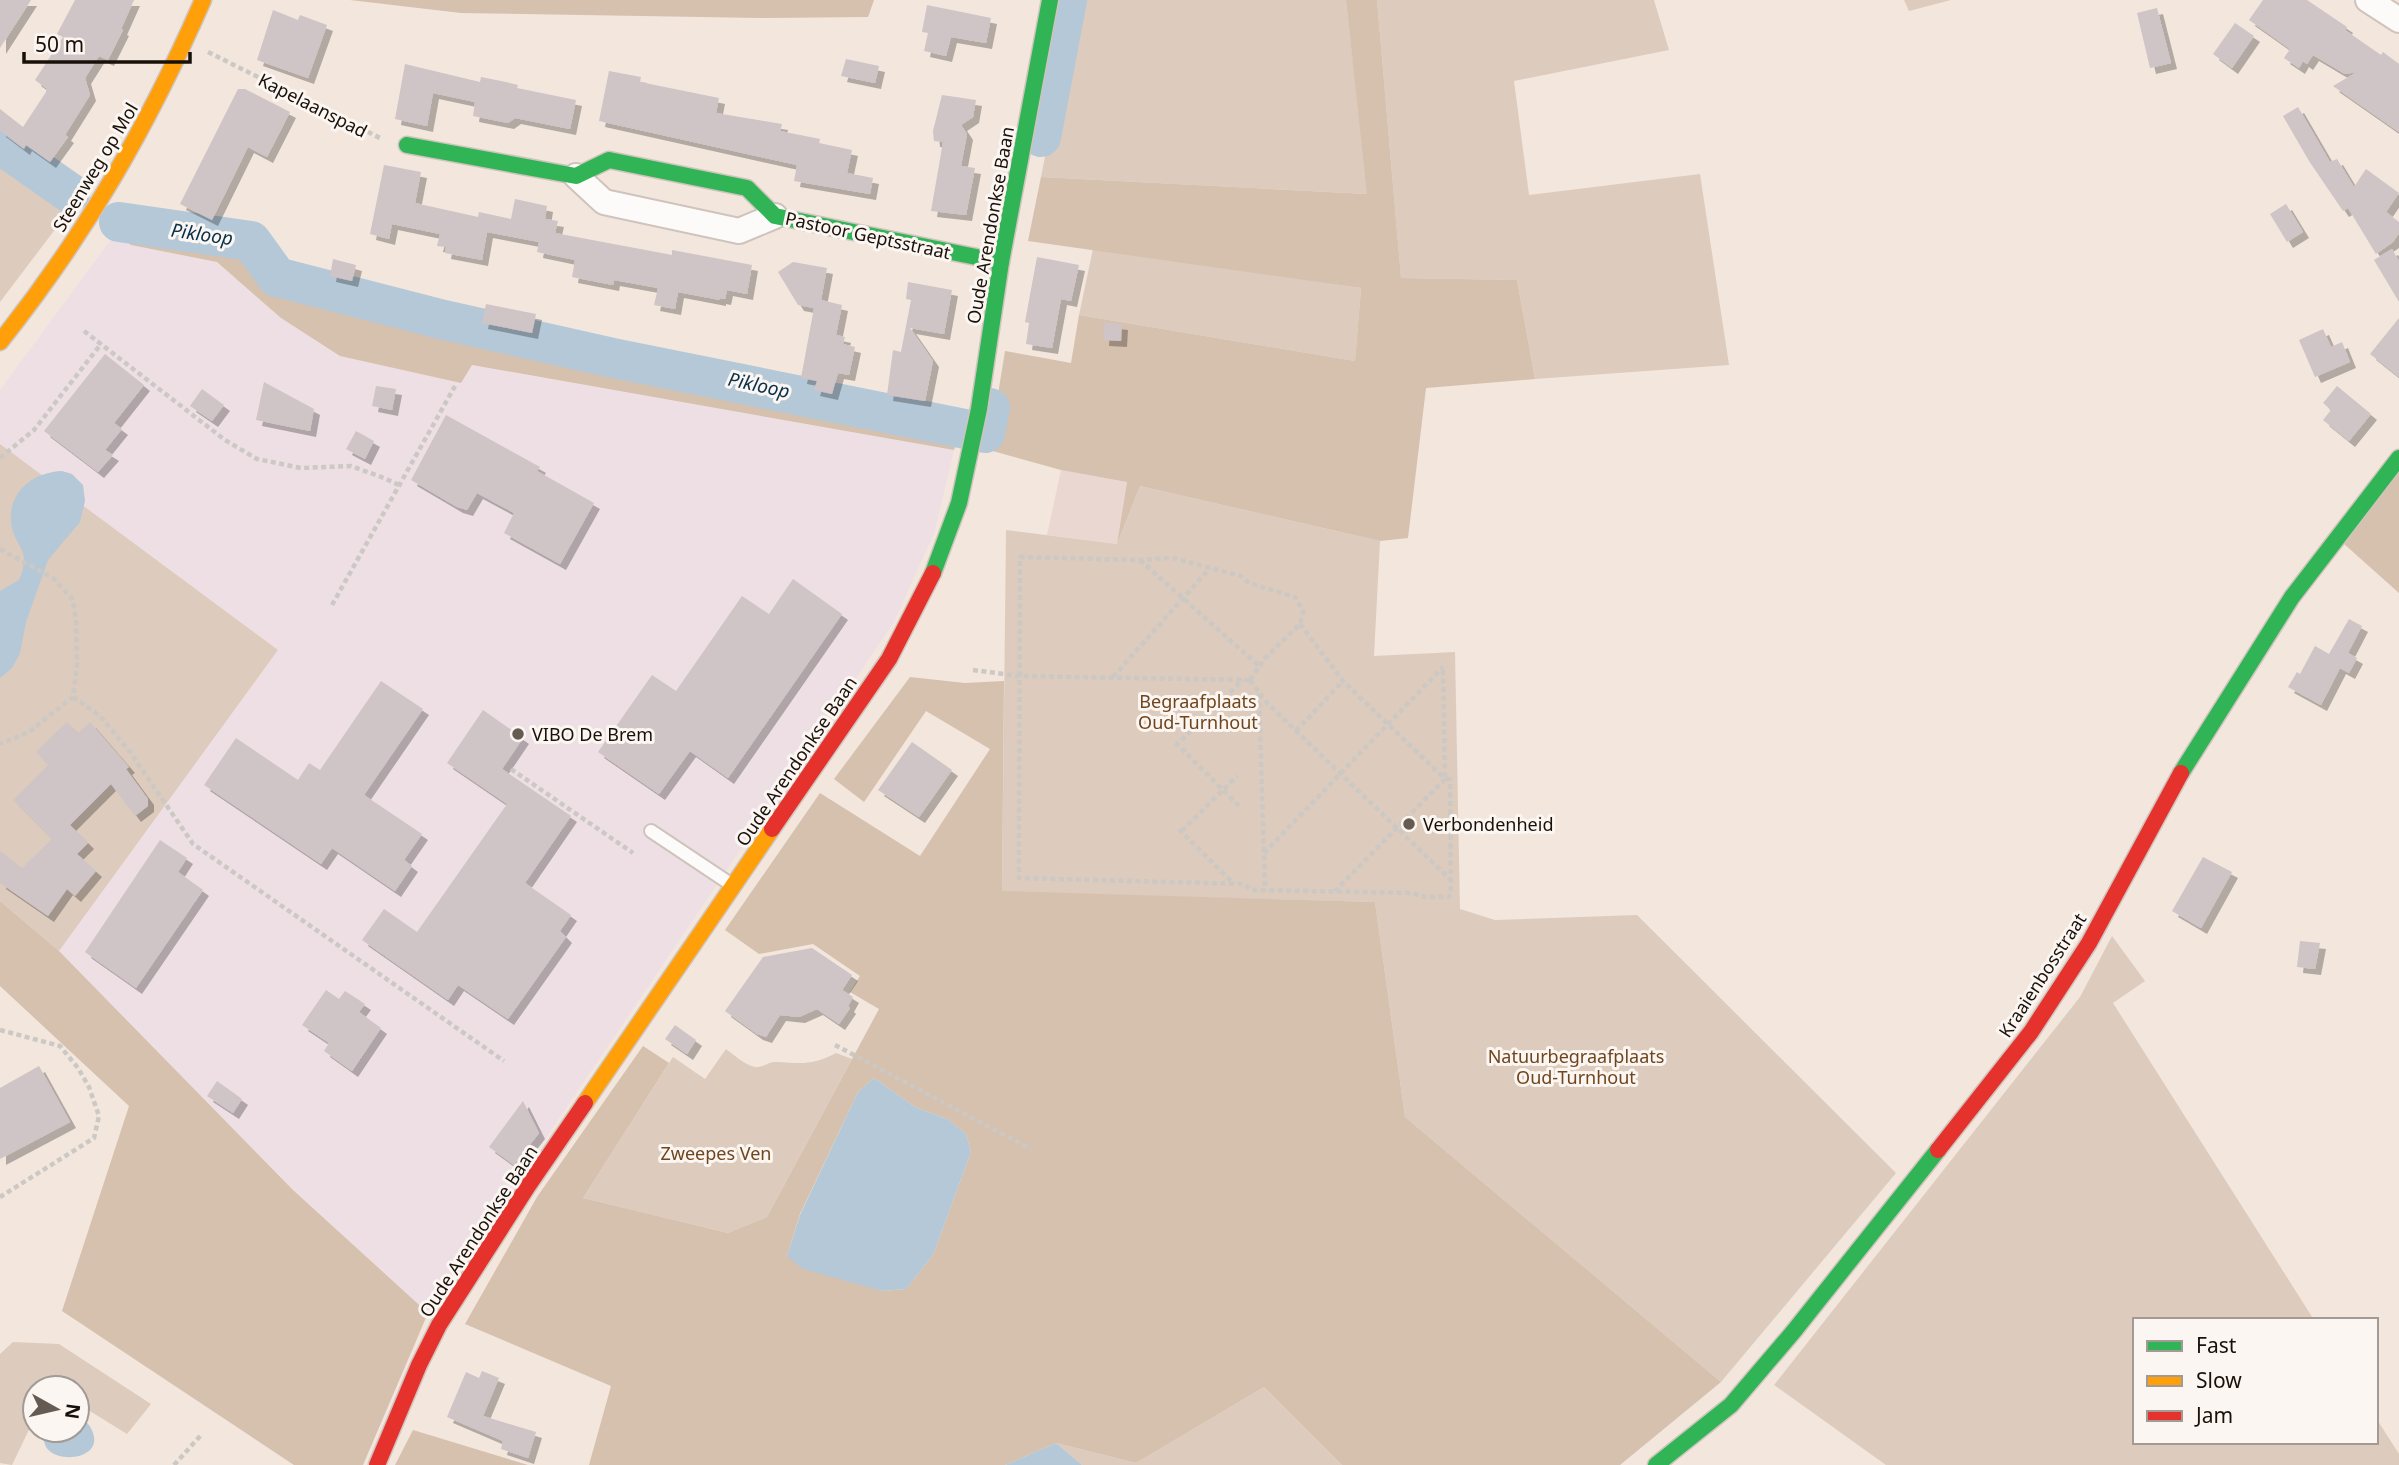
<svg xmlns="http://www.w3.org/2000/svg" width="2399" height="1465" viewBox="0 0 2399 1465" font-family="'Noto Sans',sans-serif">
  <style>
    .industrial { fill: #ead7d1 }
    .education { fill: #eedfe5 }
    .green { fill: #ddcbbd }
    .forest { fill: #d6c0ae; fill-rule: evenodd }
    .water { fill: #b4c8d7 }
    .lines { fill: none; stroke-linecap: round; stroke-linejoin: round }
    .river { stroke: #b4c8d7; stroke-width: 40 }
    .building { fill: #cfc4c6; filter: url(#shadow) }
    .lane-casing { stroke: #cfc4bd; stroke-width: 16 }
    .street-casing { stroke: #cfc4bd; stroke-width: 28 }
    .fast-casing { stroke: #cfc4bd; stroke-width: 19 }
    .slow-casing { stroke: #cfc4bd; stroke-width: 19 }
    .jam-casing { stroke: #cfc4bd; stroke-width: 19 }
    .path { stroke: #ccc8c4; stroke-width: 4.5; stroke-dasharray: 5 3.5; stroke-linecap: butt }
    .lane { stroke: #fdfbfa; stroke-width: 12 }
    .street { stroke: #fdfbfa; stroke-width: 24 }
    .fast { stroke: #30b455; stroke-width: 16 }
    .slow { stroke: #ff9f0a; stroke-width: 16 }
    .jam { stroke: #e5322d; stroke-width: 16 }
    .poi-dot { fill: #655b53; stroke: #fbf6f2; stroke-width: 2.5 }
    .labels { text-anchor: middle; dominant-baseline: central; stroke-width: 6; stroke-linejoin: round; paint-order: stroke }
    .street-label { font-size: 18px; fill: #191009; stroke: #fbf6f2 }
    .park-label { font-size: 18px; fill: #70451d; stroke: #fbf6f2 }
    .poi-label { font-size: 18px; fill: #191009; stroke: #fbf6f2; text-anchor: start }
    .water-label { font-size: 19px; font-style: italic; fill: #07314b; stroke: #fbf6f2 }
  </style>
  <defs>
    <filter id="shadow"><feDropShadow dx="6" dy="6" stdDeviation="0" flood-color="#0004"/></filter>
  </defs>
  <rect width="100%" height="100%" fill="#f2e6dd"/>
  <!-- industrial -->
  <polygon class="industrial" points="1061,470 1127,482 1117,544 1047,535"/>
  <!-- education -->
  <polygon class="education" points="115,234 131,245 217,262 281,318 340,356 461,383 471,365 954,450 935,531 894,622 428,1313 293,1190 59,951 278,650 0,444 0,390"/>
  <!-- green -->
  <g class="green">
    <polygon points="1076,0 1346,0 1368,194 1041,177"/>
    <polygon points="1377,0 1654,0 1669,50 1514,81 1529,195 1700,174 1729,365 1535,379 1517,280 1401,278"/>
    <polygon points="1904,0 1951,0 1909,11"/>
    <polygon points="0,148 75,203 0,302"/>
    <polygon points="1093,249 1361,288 1355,361 1079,315"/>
    <polygon points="0,444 278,650 59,951 0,901"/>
    <polygon points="1140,486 1380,541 1374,656 1455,652 1460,909 1495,920 1637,915 1896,1173 1721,1382 1405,1117 1375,902 1002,892 1006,530 1117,544"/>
    <polygon points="2112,936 2145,981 2113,1003 2314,1320 2135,1320 2135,1442 2376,1442 2376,1418 2399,1454 2399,1465 1886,1465 1774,1385 2080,997"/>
    <path d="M726,1049C734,1055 745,1065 755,1067C763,1068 769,1061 776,1062C801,1063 812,1066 836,1053L852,1059L767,1217L728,1233L583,1198L673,1057L705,1079Z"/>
    <polygon points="13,1342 59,1344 151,1404 127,1434 77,1403 77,1388 35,1388 35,1417 12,1465 0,1463 0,1354"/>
    <polygon points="1264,1387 1342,1465 1082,1465 1056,1443 1136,1463"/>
  </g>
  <!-- forest -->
  <g class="forest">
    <polygon points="350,0 874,0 868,17 761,18 461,13"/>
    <polygon points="1346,0 1377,0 1401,278 1517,280 1535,379 1426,388 1408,538 1380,541 1140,486 1117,544 1127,482 1061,470 989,450 1005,351 1071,363 1079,315 1355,361 1361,288 1028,241 1041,177 1367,194"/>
    <polygon points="119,222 251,241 277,277 613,358 960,428 954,450 472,365 461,383 340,356 281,318 217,262 131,245 115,234"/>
    <polygon points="2399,470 2399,593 2343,543"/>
    <path d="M910,677L965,683L1004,681L1002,891L1375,902L1405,1117L1721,1382L1620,1465H1342L1264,1387L1136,1463L1056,1443L1005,1465H589L611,1386L465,1324L537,1197L643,1046L669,1063L583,1198L728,1233L767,1217L879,1009L850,992L860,976L813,944L759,954L725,930L820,793L920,856L990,749L926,711L864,802L834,779ZM874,1078L915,1107L947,1119L966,1134L971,1152L933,1255L906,1289L882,1291L787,1256L800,1214L858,1092Z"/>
    <polygon points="0,901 59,951 293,1190 428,1313 363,1465 294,1465 62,1311 129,1106 0,986"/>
    <polygon points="413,1430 528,1465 395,1465"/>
  </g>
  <!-- water -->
  <g class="water">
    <path d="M62,471L72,474L83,485L85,501L80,522L48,560L26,622L20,653L12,668L0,678V591L19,580C22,573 24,566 24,558C23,548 14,538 12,528C5,495 31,472 62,471Z"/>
    <polygon points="874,1078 915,1107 947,1119 966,1134 971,1152 933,1255 906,1289 882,1291 803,1269 787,1256 800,1215 858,1092"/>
    <path d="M77,1416C86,1420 92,1426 94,1437C99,1465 32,1465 46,1430H77Z"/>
    <polygon points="1056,1443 1082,1465 1005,1465"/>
  </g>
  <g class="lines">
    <!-- river -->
    <g class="river">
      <polyline points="1041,137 1067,0"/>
      <polyline points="0,144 70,193"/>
      <polyline points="119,222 251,241 277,277 444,320 613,358 985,433 990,408"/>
    </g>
  </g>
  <!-- building -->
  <g class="building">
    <polygon points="0,0 31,0 0,48"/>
    <polygon points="75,0 134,0 121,29 123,30 108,60 99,56 85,78 90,95 65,135 68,137 50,162 26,145 24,149 0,131 0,109 23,127 46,92 46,88 35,80 63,37 57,34"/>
    <polygon points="2263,0 2307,0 2347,27 2345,30 2381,55 2383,52 2399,64 2399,132 2333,86 2357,72 2345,74 2313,55 2307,64 2303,61 2299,68 2284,58 2290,49 2249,20"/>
    <polygon points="927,5 991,18 986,43 951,37 946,56 924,51 928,33 922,32"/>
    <polygon points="2157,8 2171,63 2150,68 2137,13"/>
    <polygon points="273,10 298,20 300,15 327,25 308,78 257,60"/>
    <polygon points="2235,23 2254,36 2232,68 2213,54"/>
    <polygon points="846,59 879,66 875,83 841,76"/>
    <polygon points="405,64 480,82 481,77 501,81 518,85 517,88 576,100 570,129 515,118 508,123 473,116 475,102 433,93 427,126 395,119"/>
    <polygon points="609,71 641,77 640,82 719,98 716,113 782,124 780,131 820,139 819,143 852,150 847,173 873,178 870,194 794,181 797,165 599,121"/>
    <polygon points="238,89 245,89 290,112 267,157 248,147 212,220 180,204"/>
    <polygon points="942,95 976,100 973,117 961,125 967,134 961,166 975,168 966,215 931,211 943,142 934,141 933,131"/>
    <polygon points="2298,107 2330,162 2337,159 2354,187 2366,169 2399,193 2386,212 2399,222 2399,233 2393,242 2376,254 2348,208 2343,211 2309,161 2283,116"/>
    <polygon points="384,165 421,172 415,203 478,217 479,212 511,219 515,199 547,206 545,219 558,221 555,233 672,255 672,250 752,265 747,294 727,290 725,299 720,298 720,300 678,292 675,309 654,305 658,288 614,280 613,285 572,277 575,260 537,252 539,242 487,232 482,260 445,253 446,247 437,246 440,234 392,224 389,239 370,234"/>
    <polygon points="2286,204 2303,232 2287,242 2270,214"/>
    <polygon points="2392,249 2399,261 2399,302 2374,260"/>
    <polygon points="1037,257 1079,265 1071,301 1061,299 1052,348 1026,344 1029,323 1025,322"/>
    <polygon points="333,259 356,265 352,281 330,276"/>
    <polygon points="793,262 827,268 821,300 842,305 836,335 845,337 843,344 855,347 849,375 838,373 832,394 814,390 817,381 801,378 814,308 798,305 778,272"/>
    <polygon points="908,282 952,290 944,334 910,328 933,361 925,401 887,395 893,350 901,352 911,300 906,299"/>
    <polygon points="486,304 536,314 532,333 482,323"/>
    <polygon points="2399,318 2399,377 2370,354"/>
    <polygon points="1104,322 1122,324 1121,341 1103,340"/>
    <polygon points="2323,329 2331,347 2342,342 2350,362 2315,377 2299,340"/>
    <polygon points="105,354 144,385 114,423 122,429 105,450 113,455 98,472 44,431"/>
    <polygon points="264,382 314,409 310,431 256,420"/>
    <polygon points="376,386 396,389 392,410 372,406"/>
    <polygon points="2337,386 2371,414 2349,441 2323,420 2331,410 2323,403"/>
    <polygon points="202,389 224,405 212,421 190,406"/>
    <polygon points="446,415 540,467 537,471 594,503 560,564 504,533 514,513 477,493 467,510 457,507 411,480"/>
    <polygon points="356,431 374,441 365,459 346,449"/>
    <polygon points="793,579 842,614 728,778 690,751 659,794 598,752 652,675 676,691 742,596 769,614"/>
    <polygon points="2349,619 2362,626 2348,653 2357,658 2349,673 2340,668 2321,705 2288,687 2297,672 2300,674 2315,646 2329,654"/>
    <polygon points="381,681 423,709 364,795 422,834 404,860 412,866 395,891 332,848 321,864 204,785 236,738 298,780 309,763 320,770"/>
    <polygon points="483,710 523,738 502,769 571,816 525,883 571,915 560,931 566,937 508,1019 458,985 448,1000 362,940 384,909 417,932 507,804 447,763"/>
    <polygon points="67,722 78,733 90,722 129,767 126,769 148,799 148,806 135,816 111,784 70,825 88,843 77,854 96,871 75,896 67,889 48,916 0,883 0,851 22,868 52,839 13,800 48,765 36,752"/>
    <polygon points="912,742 952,770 919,817 878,790"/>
    <polygon points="160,840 187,858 178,872 203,890 136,988 85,952"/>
    <polygon points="2203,857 2232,872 2201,928 2172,911"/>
    <polygon points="2300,941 2320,943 2315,969 2297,967"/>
    <polygon points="812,948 852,975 842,990 853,997 848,1006 850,1008 839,1024 817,1009 799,1017 780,1015 766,1037 757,1034 725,1011 763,957"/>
    <polygon points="326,990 339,999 345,991 365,1004 359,1012 381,1028 352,1071 324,1051 329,1043 302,1025"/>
    <polygon points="675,1025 696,1040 687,1054 665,1039"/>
    <polygon points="39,1066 70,1122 0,1159 0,1088"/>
    <polygon points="217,1081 242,1099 233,1113 207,1096"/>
    <polygon points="523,1101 539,1133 514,1165 489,1147"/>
    <polygon points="482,1371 499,1378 483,1416 536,1432 528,1458 501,1449 503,1441 447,1417 466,1372 479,1378"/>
  </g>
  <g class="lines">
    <defs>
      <polyline id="lane" points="651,831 732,885"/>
      <g id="street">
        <polyline points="2368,0 2399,20"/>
        <polyline points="576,176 604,202 739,231 775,216"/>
      </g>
      <g id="fast">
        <polyline points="407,145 576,176 609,160 747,188 775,216 1001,262"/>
        <polyline points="933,573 959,503 979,409 1001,262 1050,0"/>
        <polyline points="2181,773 2292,597 2399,458"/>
        <polyline points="1656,1465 1731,1405 1794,1331 1938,1150"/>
      </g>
      <g id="slow">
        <path d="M0,342C86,234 148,126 203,0"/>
        <polyline points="585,1103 772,829"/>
      </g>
      <g id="jam">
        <polyline points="772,829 889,659 933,573"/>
        <polyline points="1938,1150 2031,1032 2089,943 2181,773"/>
        <polyline points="377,1465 419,1365 439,1325 528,1186 585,1103"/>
      </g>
    </defs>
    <!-- lane casing -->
    <use href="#lane" class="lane-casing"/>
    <!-- street casing -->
    <use href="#street" class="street-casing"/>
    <!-- fast casing -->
    <use href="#fast" class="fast-casing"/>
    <!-- slow casing -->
    <use href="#slow" class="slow-casing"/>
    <!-- jam casing -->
    <use href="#jam" class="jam-casing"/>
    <!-- path -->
    <g class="path">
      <polyline points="208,52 382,139"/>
      <polyline points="84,331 225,440 257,459 301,468 351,466 384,478 399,485"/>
      <polyline points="0,458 34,430 101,344"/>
      <polyline points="0,549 53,578 73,600 76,620 77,665 73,697 29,732 0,744"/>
      <polyline points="1140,560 1259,666"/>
      <polyline points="332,605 455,386"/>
      <polyline points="1300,624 1343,681 1445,779 1335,891"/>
      <polyline points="973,670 1019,676 1250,680"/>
      <polyline points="1113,677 1210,568"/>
      <polyline points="1250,680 1265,658 1300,624 1303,611 1295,597 1249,583 1241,576 1173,558 1139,560 1020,557 1019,878 1244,884 1251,890 1412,893 1425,897 1449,897 1451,894 1450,779 1445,779 1443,667"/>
      <polyline points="1250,680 1267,703 1450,879"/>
      <polyline points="1259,694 1265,890"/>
      <polyline points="73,697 100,716 130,752 193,844 504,1061"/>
      <polyline points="1296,731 1343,681"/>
      <polyline points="511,769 633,853"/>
      <polyline points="1239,806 1177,744 1243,680"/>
      <polyline points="1179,829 1234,884"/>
      <polyline points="1182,831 1237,776"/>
      <polyline points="1264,853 1443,667"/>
      <polyline points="0,1030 60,1046 78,1068 89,1087 99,1116 94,1138 0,1197"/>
      <polyline points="835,1045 1031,1149"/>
      <polyline points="174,1465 202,1434"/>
    </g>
    <!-- lane -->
    <use href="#lane" class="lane"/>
    <!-- street -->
    <use href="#street" class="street"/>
    <!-- fast -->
    <use href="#fast" class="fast"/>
    <!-- slow -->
    <use href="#slow" class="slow"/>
    <!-- jam -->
    <use href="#jam" class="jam"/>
  </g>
  <!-- markers -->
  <g class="poi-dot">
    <circle cx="518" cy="734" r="7"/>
    <circle cx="1409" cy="824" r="7"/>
  </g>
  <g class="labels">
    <!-- street labels -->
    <g class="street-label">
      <text transform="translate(313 105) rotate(27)">Kapelaanspad</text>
      <text transform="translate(95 167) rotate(-59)">Steenweg op Mol</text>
      <text transform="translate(990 225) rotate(-80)">Oude Arendonkse Baan</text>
      <text transform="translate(868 235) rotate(12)">Pastoor Geptsstraat</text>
      <text transform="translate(796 761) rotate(-56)">Oude Arendonkse Baan</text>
      <text transform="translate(2042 975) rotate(-57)">Kraaienbosstraat</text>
      <text transform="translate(478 1231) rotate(-57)">Oude Arendonkse Baan</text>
    </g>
    <!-- park labels -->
    <g class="park-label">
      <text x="1198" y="701">Begraafplaats<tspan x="1198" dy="21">Oud-Turnhout</tspan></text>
      <text x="1576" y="1056">Natuurbegraafplaats<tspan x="1576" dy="21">Oud-Turnhout</tspan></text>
      <text x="716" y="1153">Zweepes Ven</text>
    </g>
    <!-- poi labels -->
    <g class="poi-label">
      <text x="532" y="734">VIBO De Brem</text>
      <text x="1423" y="824">Verbondenheid</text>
    </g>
    <!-- water labels -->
    <g class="water-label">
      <text transform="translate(202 234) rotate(8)">Pikloop</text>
      <text transform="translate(759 385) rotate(12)">Pikloop</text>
    </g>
  </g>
  <!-- legend -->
  <rect x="2133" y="1318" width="245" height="126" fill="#fbf6f2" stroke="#a19a95" stroke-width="2"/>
  <rect x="2147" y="1341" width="35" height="10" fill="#30b455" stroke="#a19a95" stroke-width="2"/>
  <text x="2196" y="1353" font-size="21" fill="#191009">Fast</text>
  <rect x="2147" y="1376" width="35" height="10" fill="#ff9f0a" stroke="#a19a95" stroke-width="2"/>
  <text x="2196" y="1388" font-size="21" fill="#191009">Slow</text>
  <rect x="2147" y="1411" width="35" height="10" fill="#e5322d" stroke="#a19a95" stroke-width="2"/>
  <text x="2196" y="1423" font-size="21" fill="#191009">Jam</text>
  <!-- north arrow -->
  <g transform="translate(56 1409) rotate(98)"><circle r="33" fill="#fbf6f2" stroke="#a19a95" stroke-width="2"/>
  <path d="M0-5L12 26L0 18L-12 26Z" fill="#655b53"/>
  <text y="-10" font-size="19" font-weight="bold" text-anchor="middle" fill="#191009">N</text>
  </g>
  <!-- scale -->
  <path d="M24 52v10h166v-10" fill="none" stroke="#191009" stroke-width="3.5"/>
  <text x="35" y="52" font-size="21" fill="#191009" stroke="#fbf6f2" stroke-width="5" paint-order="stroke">50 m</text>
</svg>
